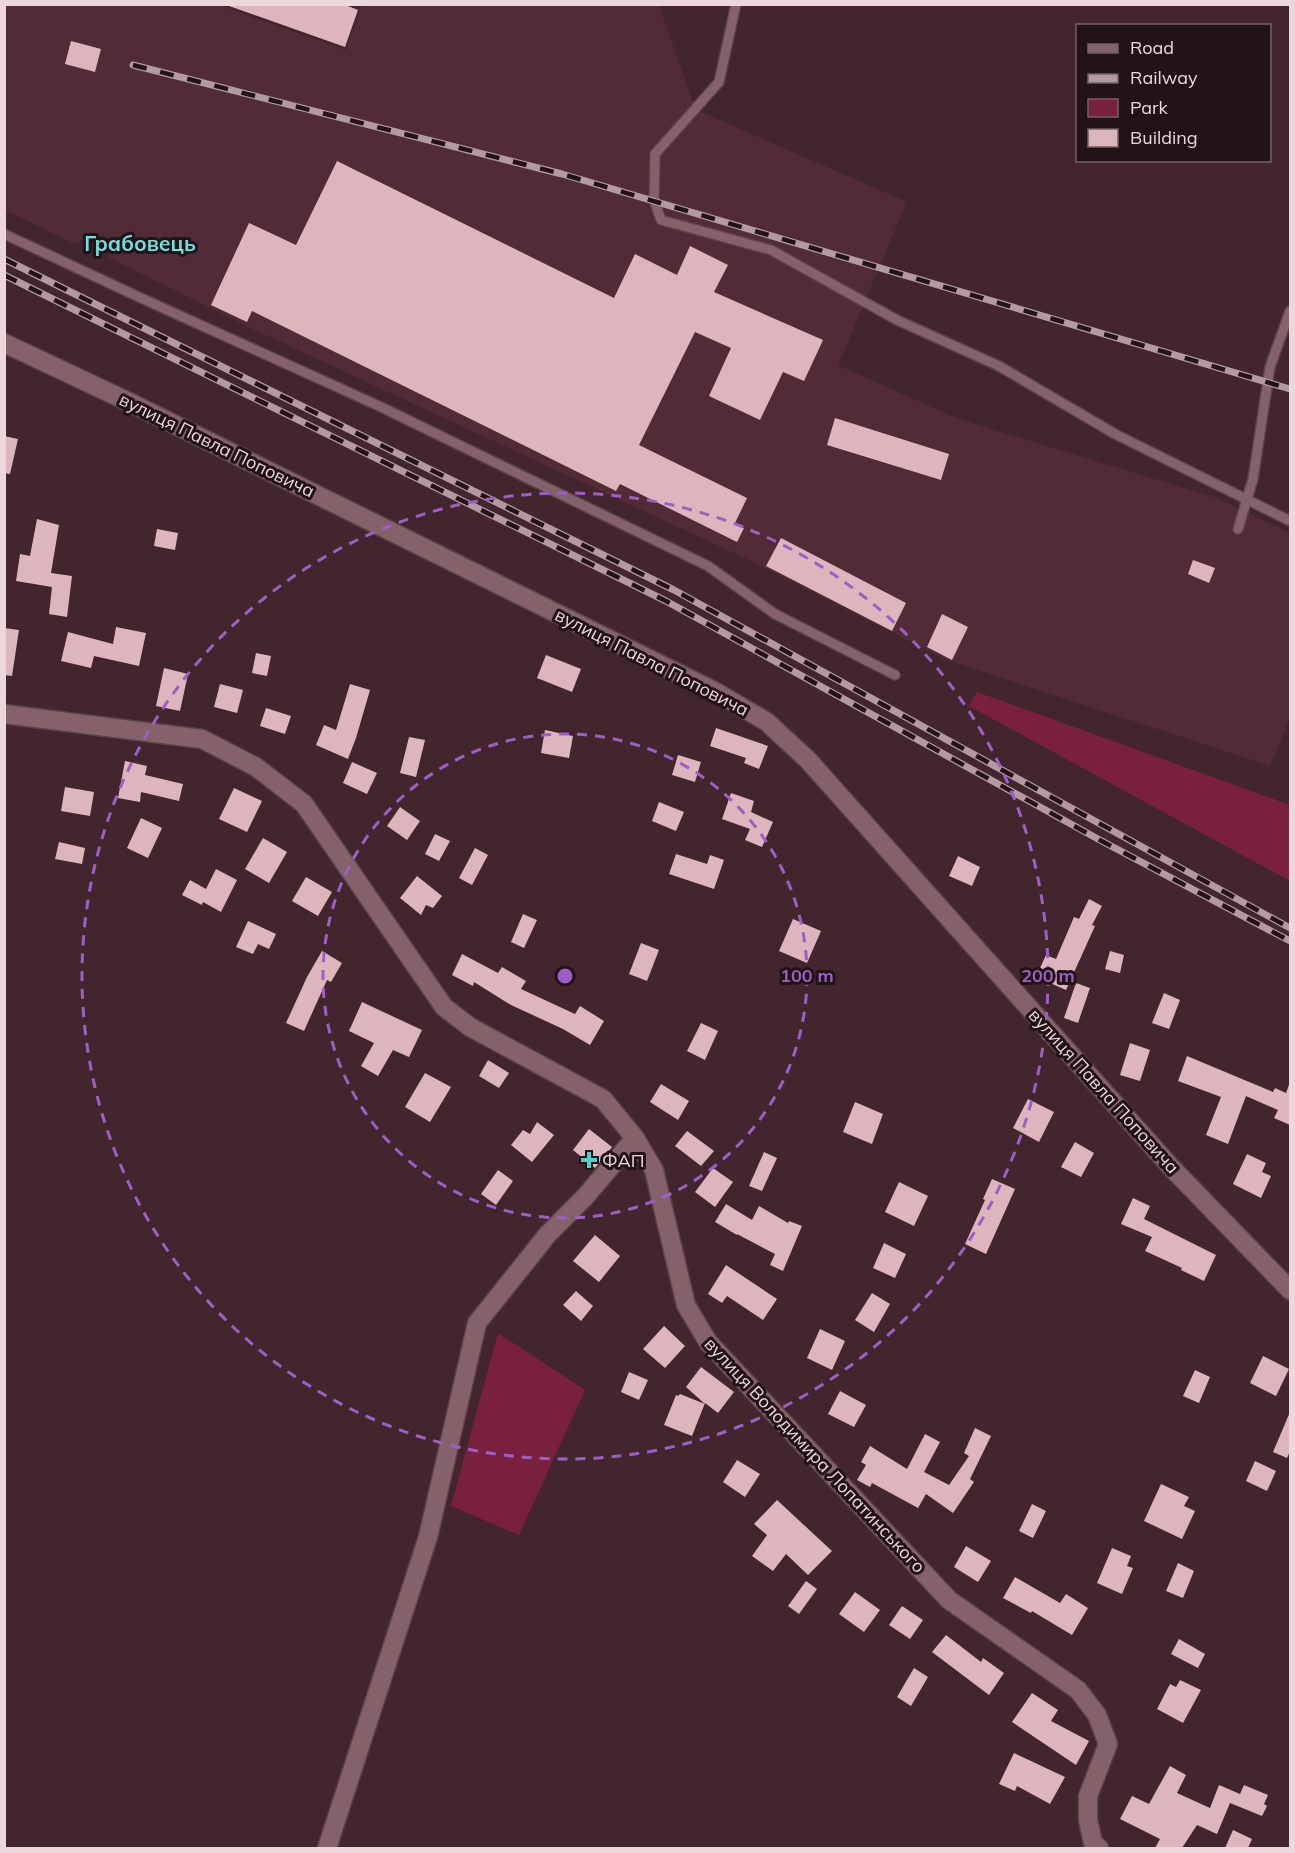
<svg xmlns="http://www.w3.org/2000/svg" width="1295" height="1853" viewBox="0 0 1295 1853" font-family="Mulish,sans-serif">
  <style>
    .built { fill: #512b35 }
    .green { fill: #79203e }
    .building { fill: #ddb5bd }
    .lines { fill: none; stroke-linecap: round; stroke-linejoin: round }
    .lane-casing { stroke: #5c4248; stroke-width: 12 }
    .street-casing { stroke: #5c4248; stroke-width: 21 }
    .secondary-casing { stroke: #5c4248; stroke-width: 21 }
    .lane { stroke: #856269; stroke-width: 9 }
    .street { stroke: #856269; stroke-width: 18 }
    .secondary { stroke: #856269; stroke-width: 18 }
    .rail-casing { stroke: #b39aa0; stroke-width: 7 }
    .rail { stroke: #211316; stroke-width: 4.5; stroke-dasharray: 14; stroke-linecap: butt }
    .ring { fill: none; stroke: #9d5fc7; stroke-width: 3; stroke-dasharray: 10 8 }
    .poi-dot { fill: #52cdcc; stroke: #211316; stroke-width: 2 }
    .labels { text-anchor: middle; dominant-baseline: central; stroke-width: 6; stroke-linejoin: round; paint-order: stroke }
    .street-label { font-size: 18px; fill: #ecd7db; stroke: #211316 }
    .poi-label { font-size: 18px; fill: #ecd7db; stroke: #211316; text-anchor: start }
    .quarter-label { font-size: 21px; font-weight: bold; fill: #72dfde; stroke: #211316 }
    .centre { fill: #9d5fc7; stroke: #211316; stroke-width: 3 }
    .ring-label { font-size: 18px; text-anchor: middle; font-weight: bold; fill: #9d5fc7; stroke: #211316; stroke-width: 6; stroke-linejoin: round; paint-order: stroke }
  </style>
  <rect width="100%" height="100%" fill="#43252d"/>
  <!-- built -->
  <polygon class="built" points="4,5 219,5 346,50 362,5 659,5 695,109 907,202 838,365 956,418 1217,498 1290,533 1290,717 1270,766 947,660 753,562 255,330 108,257 115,241 103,235 73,243 5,210"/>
  <!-- green -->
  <g class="green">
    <polygon points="977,692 1290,805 1290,881 969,706"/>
    <polygon points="498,1333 585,1390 519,1535 451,1506"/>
  </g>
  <!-- building -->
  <g class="building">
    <polygon points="230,4 343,4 358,10 345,47 229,6"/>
    <polygon points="71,41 101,49 95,72 65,64"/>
    <polygon points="337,161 614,298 635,254 677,275 690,246 728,265 714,292 823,340 804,381 783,372 760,420 709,396 731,348 695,332 639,445 747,498 735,523 744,528 737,542 620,484 616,491 252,311 247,322 211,305 249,223 296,245"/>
    <polygon points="835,418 949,454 941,480 827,445"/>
    <polygon points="4,436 18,439 10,474 4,473"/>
    <polygon points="37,519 59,525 51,573 72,576 67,617 49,614 52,587 16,581 20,554 30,556"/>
    <polygon points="157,529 178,533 175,550 154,546"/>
    <polygon points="781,538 906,603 892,631 766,566"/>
    <polygon points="1193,560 1215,568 1209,583 1188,574"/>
    <polygon points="942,614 968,627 952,660 927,647"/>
    <polygon points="116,627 146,633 139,666 94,656 91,668 61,661 68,632 113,644"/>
    <polygon points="4,628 19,630 12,676 4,675"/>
    <polygon points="256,653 271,656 267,676 252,673"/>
    <polygon points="546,655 581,669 572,692 537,678"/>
    <polygon points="164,668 188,674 180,711 156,706"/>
    <polygon points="220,684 243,690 237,713 214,707"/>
    <polygon points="350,684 370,690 356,738 348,759 316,745 324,725 336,730"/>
    <polygon points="266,708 291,716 285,734 260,726"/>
    <polygon points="716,728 768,746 759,769 744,763 746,758 710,746"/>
    <polygon points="545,730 573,736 569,758 541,753"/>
    <polygon points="409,737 425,740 416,777 400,773"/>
    <polygon points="678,755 701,762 695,782 672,775"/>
    <polygon points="125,761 147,766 145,775 183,784 179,801 141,792 140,802 118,798"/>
    <polygon points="352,762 377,773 367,794 343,783"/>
    <polygon points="65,787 94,792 90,816 61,811"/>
    <polygon points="234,788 262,801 247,832 219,819"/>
    <polygon points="731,793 754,801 751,812 773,822 762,847 745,840 750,829 722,819"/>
    <polygon points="659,802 684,812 676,831 652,821"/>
    <polygon points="400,807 420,821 407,840 387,826"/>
    <polygon points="141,818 162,828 148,858 127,848"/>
    <polygon points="435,834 450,841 439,861 425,854"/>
    <polygon points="263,838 287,852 269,883 245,869"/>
    <polygon points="59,842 85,848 82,864 55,859"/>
    <polygon points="475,848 488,855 472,885 459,878"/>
    <polygon points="676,854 707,864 710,855 724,860 714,889 669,874"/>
    <polygon points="958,856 980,867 972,886 949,876"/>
    <polygon points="216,869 237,880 221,912 203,902 202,905 182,895 190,880 206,889"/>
    <polygon points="417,876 442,896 433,908 426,905 421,915 400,898"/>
    <polygon points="306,877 332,892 318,916 292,901"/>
    <polygon points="1089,899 1102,906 1092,925 1095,926 1066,990 1036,977 1046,955 1056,959 1074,917 1079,919"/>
    <polygon points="523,914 537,920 524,948 511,942"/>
    <polygon points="793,919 821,931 807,963 779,951"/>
    <polygon points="248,921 276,934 269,949 258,944 253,954 236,947"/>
    <polygon points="641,943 659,950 647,981 629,974"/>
    <polygon points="322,951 342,963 331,982 327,980 304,1031 286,1023 307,977"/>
    <polygon points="1110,951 1124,955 1120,973 1105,969"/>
    <polygon points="462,954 498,973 502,967 526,981 521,989 575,1014 580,1006 604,1021 590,1045 563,1029 511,1005 474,982 473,986 452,975"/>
    <polygon points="1076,983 1090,988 1078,1023 1064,1018"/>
    <polygon points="1164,993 1180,1000 1169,1029 1152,1023"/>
    <polygon points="362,1002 422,1030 409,1057 393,1050 378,1076 361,1066 374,1043 349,1031"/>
    <polygon points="701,1023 718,1031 705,1060 687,1051"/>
    <polygon points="1130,1043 1150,1050 1140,1081 1120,1075"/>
    <polygon points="1187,1056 1273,1092 1275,1088 1286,1093 1290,1082 1290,1125 1274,1118 1278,1110 1246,1096 1228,1144 1206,1135 1221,1097 1178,1081"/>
    <polygon points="488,1060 509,1073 499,1088 479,1076"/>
    <polygon points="425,1073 451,1087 430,1122 405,1107"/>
    <polygon points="661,1084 689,1101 678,1120 650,1102"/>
    <polygon points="1028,1099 1054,1112 1039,1142 1013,1128"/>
    <polygon points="855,1102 883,1114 872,1144 843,1132"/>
    <polygon points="537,1122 554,1135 532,1162 511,1145 523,1130 530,1134"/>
    <polygon points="589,1129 612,1147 595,1168 573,1150"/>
    <polygon points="687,1131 714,1151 701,1166 675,1146"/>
    <polygon points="1075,1142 1094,1153 1081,1177 1061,1167"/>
    <polygon points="764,1152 777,1158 762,1191 749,1186"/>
    <polygon points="1247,1154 1266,1163 1262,1172 1271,1176 1261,1198 1233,1184"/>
    <polygon points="713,1168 733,1182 715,1207 695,1192"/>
    <polygon points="498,1170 513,1181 496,1205 481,1194"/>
    <polygon points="992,1179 1015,1189 986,1254 965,1244 985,1200 983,1199"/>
    <polygon points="899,1182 928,1196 914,1226 885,1212"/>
    <polygon points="1133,1198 1150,1206 1144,1219 1216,1255 1204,1281 1181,1270 1182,1268 1145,1251 1152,1237 1121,1224"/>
    <polygon points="726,1204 752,1220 759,1206 788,1223 789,1221 802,1226 783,1271 770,1265 775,1254 737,1234 737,1235 715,1222"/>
    <polygon points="595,1235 620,1256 599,1282 573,1261"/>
    <polygon points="884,1243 906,1254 895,1278 873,1268"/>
    <polygon points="726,1265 777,1299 763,1320 727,1296 722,1303 708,1294"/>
    <polygon points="576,1291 593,1306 581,1321 563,1305"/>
    <polygon points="872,1293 890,1304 874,1332 855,1320"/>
    <polygon points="664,1326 685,1346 665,1368 643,1349"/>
    <polygon points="820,1329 845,1341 832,1370 807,1358"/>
    <polygon points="1263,1356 1289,1369 1276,1396 1250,1383"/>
    <polygon points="701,1367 734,1392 718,1413 705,1403 692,1436 664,1425 676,1395 678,1396 680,1394 705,1404 686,1387"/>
    <polygon points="1195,1370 1210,1377 1199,1403 1183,1396"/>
    <polygon points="629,1372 648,1380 639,1400 621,1392"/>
    <polygon points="840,1391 866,1405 854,1427 828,1414"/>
    <polygon points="1290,1412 1290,1451 1287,1458 1273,1452"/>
    <polygon points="975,1428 991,1436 970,1479 974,1482 953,1513 926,1494 918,1508 872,1483 870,1487 857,1480 866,1465 861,1462 870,1446 907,1469 925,1434 940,1442 924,1472 949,1485 969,1456 964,1453"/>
    <polygon points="737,1460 760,1474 745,1497 723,1482"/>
    <polygon points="1255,1461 1276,1471 1267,1491 1246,1481"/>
    <polygon points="1161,1484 1189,1497 1184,1506 1195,1511 1182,1539 1144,1521"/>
    <polygon points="777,1500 832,1551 808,1575 786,1554 773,1571 752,1556 767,1535 754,1524"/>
    <polygon points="1032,1504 1046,1511 1033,1538 1019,1531"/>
    <polygon points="966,1546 991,1561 978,1582 954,1567"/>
    <polygon points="1112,1548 1131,1556 1127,1566 1133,1568 1122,1594 1097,1583"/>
    <polygon points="1178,1563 1194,1571 1183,1598 1166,1591"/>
    <polygon points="1015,1577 1060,1603 1066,1594 1088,1608 1072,1635 1032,1611 1031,1613 1003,1598"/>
    <polygon points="806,1581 817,1589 799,1614 788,1606"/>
    <polygon points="855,1592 880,1610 864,1632 839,1614"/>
    <polygon points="902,1606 923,1620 910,1639 889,1625"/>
    <polygon points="946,1635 981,1662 983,1658 1004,1673 989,1695 932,1652"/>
    <polygon points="1179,1639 1205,1654 1198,1668 1171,1654"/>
    <polygon points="914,1668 928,1677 911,1706 897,1697"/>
    <polygon points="1180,1680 1201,1690 1183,1723 1157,1709 1170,1684 1176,1687"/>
    <polygon points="1032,1693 1058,1710 1051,1721 1089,1741 1076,1765 1012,1722"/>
    <polygon points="1014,1753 1065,1777 1050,1804 1017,1786 1015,1791 999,1784"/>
    <polygon points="1170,1766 1186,1775 1177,1793 1210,1808 1219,1785 1240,1794 1244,1785 1268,1795 1264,1804 1267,1806 1262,1816 1230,1803 1217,1834 1197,1825 1182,1848 1155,1848 1160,1839 1120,1819 1132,1796 1149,1804"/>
    <polygon points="1233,1830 1252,1839 1248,1848 1225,1848"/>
  </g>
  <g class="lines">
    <defs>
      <g id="lane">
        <polyline points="736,4 719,82 655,154 654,200 661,220 771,250 897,320 999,366 1115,434 1290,521"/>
        <polyline points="4,234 141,298 379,406 708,566 775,614 895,675"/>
        <polyline points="1238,529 1253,479 1270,367 1290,311"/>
      </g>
      <g id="street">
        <polyline points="4,714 202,739 256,767 304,804 444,1007 470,1027 603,1099 635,1138 654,1170 686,1305 708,1342 949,1600 1078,1690 1097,1715 1108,1744 1088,1796 1088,1820 1093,1843 1099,1848"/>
        <polyline points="327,1848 428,1537 477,1323 548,1234 585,1197 635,1138"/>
      </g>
      <polyline id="secondary" points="4,343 129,402 716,692 767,722 808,760 1170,1166 1290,1290"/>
    </defs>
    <!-- lane casing -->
    <use href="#lane" class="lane-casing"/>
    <!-- street casing -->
    <use href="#street" class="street-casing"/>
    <!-- secondary casing -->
    <use href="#secondary" class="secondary-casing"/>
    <!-- lane -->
    <use href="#lane" class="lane"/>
    <!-- street -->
    <use href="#street" class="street"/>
    <!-- secondary -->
    <use href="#secondary" class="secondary"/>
    <defs>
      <g id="rail">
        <polyline points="133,65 562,174 1290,389"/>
        <polyline points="4,259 674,590 1290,928"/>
        <polyline points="4,275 666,601 1098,839 1290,941"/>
      </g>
    </defs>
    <!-- rail casing -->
    <use href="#rail" class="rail-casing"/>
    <!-- rail -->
    <use href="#rail" class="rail"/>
  </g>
  <!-- distance rings -->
  <g class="ring">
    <circle cx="565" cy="976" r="242"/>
    <circle cx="565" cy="976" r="483"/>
  </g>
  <!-- markers -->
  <path class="poi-dot" d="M586 1151h6v6h6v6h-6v6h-6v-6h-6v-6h6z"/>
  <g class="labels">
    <!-- street labels -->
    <g class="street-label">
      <text transform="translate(217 445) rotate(26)">вулиця Павла Поповича</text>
      <text transform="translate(652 662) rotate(27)">вулиця Павла Поповича</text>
      <text transform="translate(1104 1091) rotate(48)">вулиця Павла Поповича</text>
      <text transform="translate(815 1455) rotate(47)">вулиця Володимира Лопатинського</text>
    </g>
    <!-- poi labels -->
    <g class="poi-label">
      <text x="602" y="1160">ФАП</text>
    </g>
    <!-- quarter labels -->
    <g class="quarter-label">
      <text x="140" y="243">Грабовець</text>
    </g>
  </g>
  <circle cx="565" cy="976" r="9" class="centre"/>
  <g class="ring-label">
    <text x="807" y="982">100 m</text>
    <text x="1048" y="982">200 m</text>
  </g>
  <!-- border -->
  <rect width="1295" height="1853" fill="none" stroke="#ecd7db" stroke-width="12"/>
  <!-- legend -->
  <rect x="1076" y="24" width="195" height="138" fill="#211316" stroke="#726165" stroke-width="1.5"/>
  <rect x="1088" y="44" width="30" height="9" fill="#856269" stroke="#726165" stroke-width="1.5"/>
  <text x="1130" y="54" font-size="18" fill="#ecd7db">Road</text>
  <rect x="1088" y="74" width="30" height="9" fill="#b39aa0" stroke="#726165" stroke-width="1.5"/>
  <text x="1130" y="84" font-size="18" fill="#ecd7db">Railway</text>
  <rect x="1088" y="99" width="30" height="18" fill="#79203e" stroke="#726165" stroke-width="1.5"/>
  <text x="1130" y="114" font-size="18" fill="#ecd7db">Park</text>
  <rect x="1088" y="129" width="30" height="18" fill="#ddb5bd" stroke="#726165" stroke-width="1.5"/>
  <text x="1130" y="144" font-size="18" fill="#ecd7db">Building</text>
</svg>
